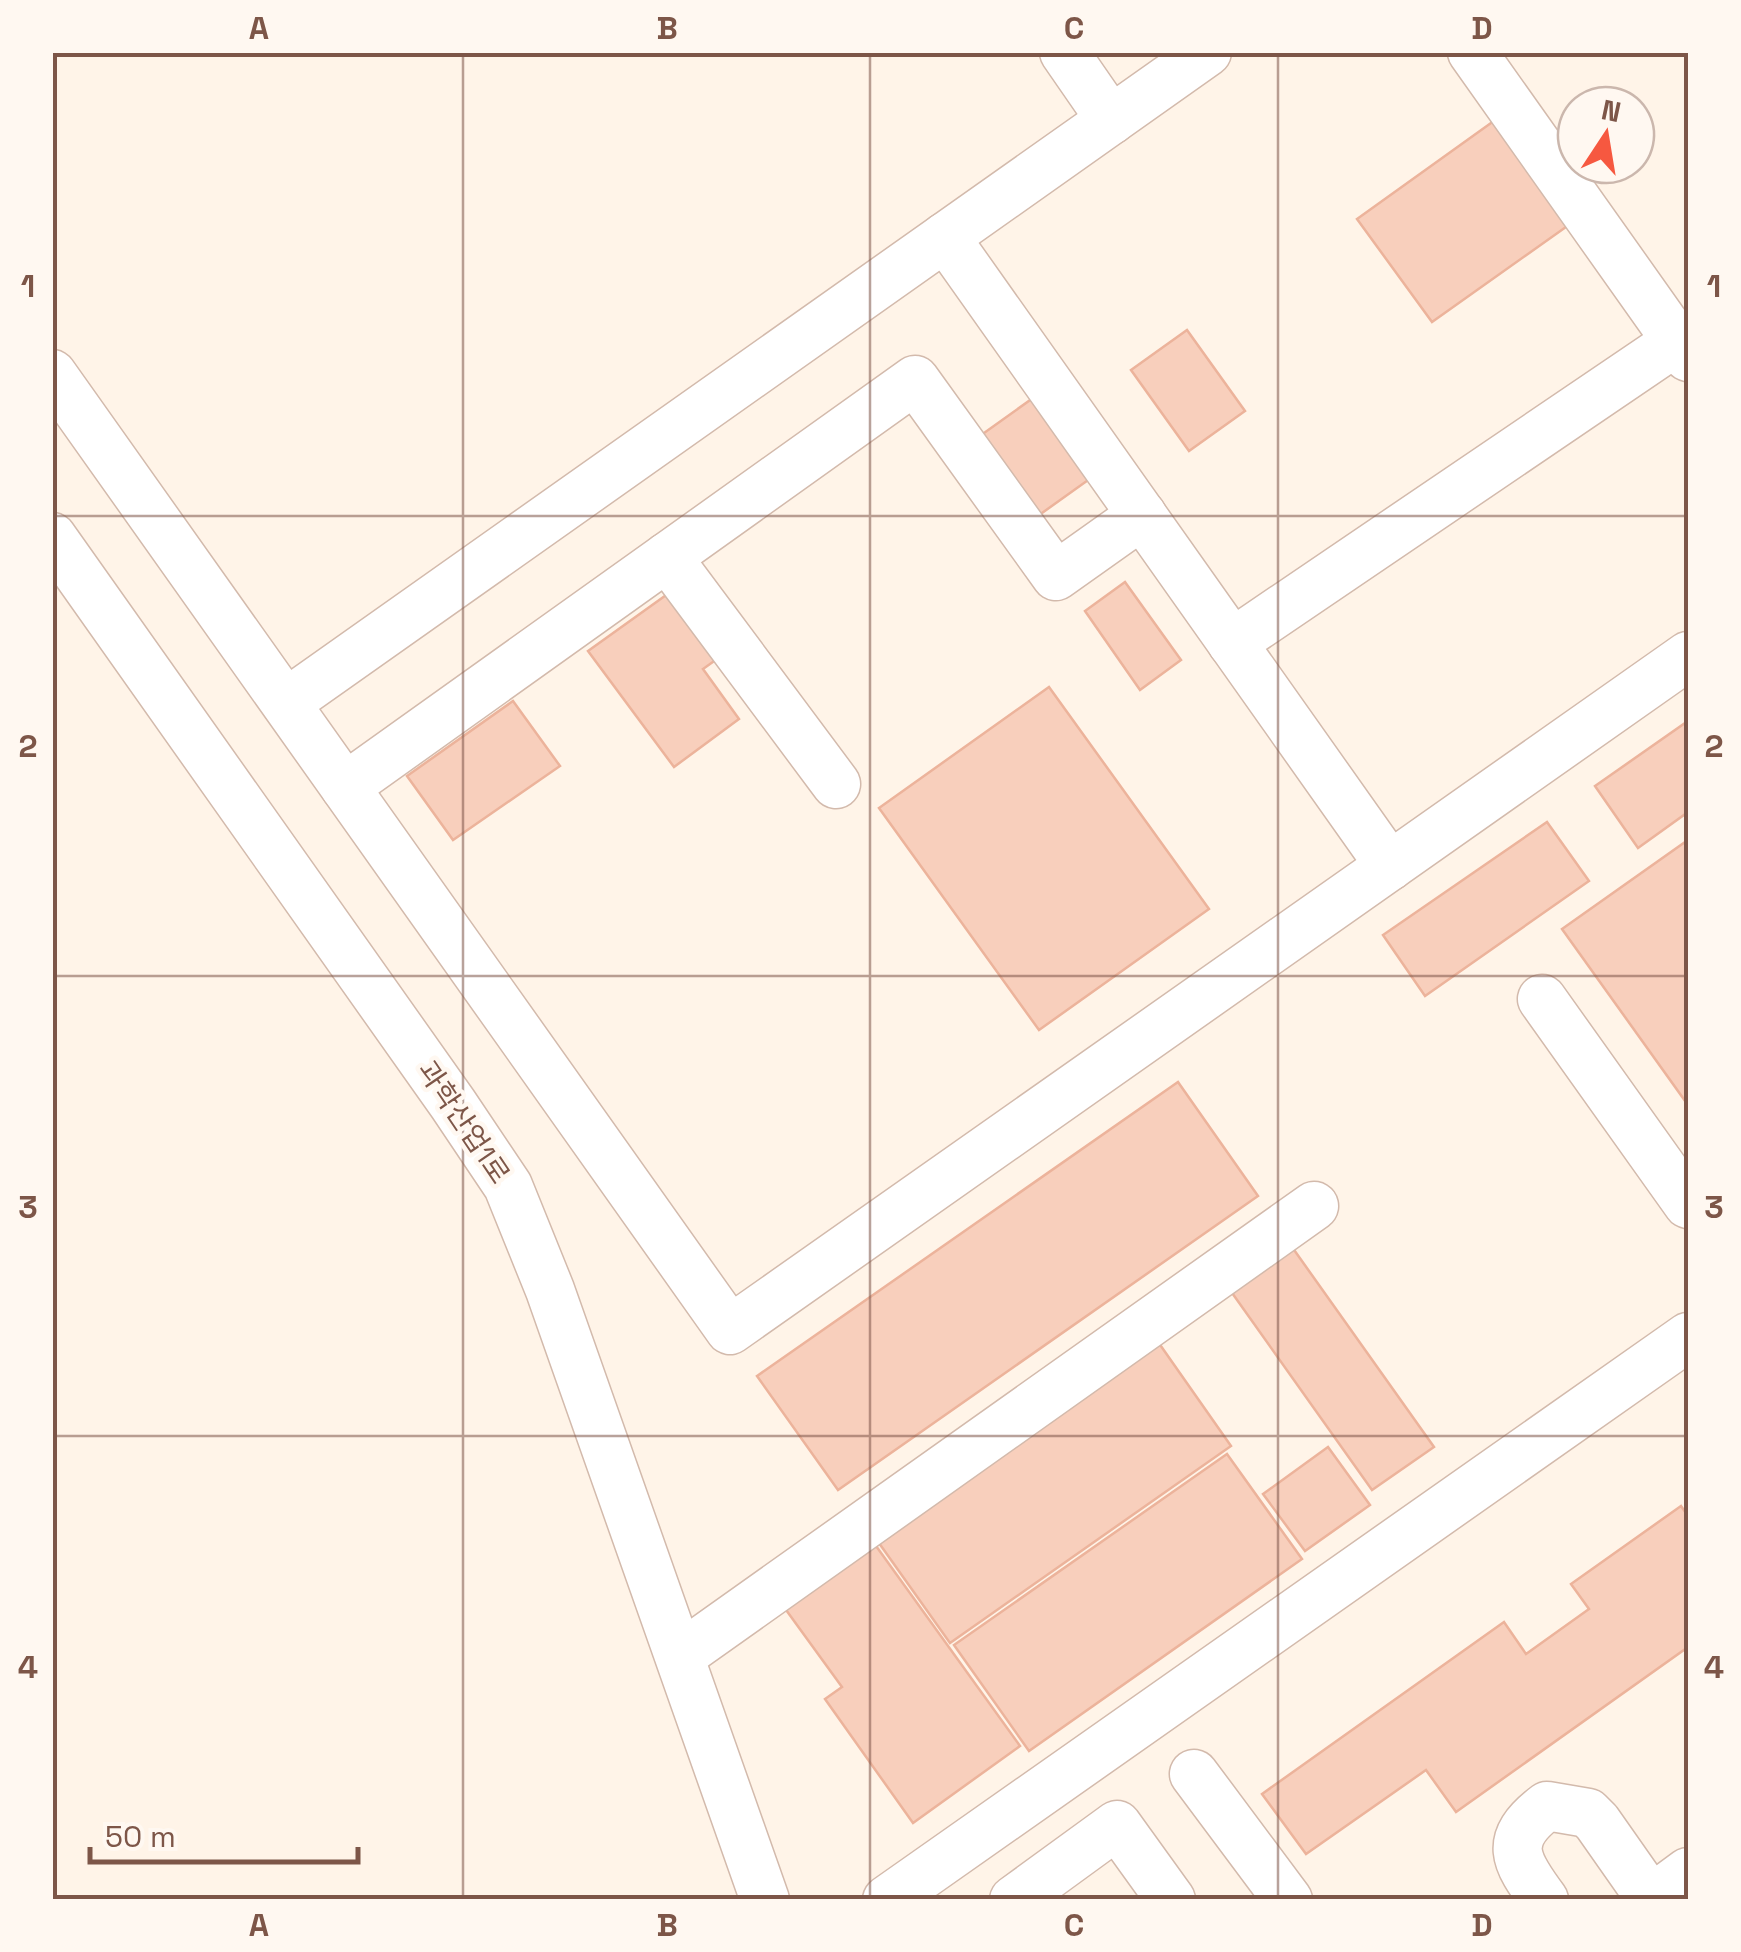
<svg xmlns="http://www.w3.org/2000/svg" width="1741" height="1952" viewBox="0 0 1741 1952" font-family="'Space Grotesk','Noto Sans KR',sans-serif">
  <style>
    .building { fill: #f8cfbc; stroke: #ecb39b; stroke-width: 2.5 }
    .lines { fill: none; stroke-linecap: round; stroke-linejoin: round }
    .minor-casing { stroke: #d3baac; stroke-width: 51 }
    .minor { stroke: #fff; stroke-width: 48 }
    .grid { fill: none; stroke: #7d5648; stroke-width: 2.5; stroke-opacity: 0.55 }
    .labels { text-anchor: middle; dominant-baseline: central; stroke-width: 9; stroke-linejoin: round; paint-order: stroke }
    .street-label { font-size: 28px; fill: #7d5648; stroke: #fff8f1 }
    .neatline { fill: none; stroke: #7d5648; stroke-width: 4 }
    .grid-label { font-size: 32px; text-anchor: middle; font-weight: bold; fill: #7d5648 }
  </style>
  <rect width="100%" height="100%" fill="#fff4e8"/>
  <!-- building -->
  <g class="building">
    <polygon points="1498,118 1573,222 1432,322 1357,219"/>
    <polygon points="1187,330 1245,411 1189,451 1131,370"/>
    <polygon points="1033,398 1091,478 1035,518 977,438"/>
    <polygon points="1125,582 1181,660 1140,690 1085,611"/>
    <polygon points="669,593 717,659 703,669 739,719 674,767 588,651"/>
    <polygon points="1049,687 1209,909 1039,1030 879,808"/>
    <polygon points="513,701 560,766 453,840 407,776"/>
    <polygon points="1688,721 1688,812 1638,848 1595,786"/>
    <polygon points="1547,822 1589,881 1425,996 1383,935"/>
    <polygon points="1688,840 1688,1105 1562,929"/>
    <polygon points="1178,1082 1258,1196 838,1490 757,1376"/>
    <polygon points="1292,1247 1434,1447 1372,1490 1230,1290"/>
    <polygon points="1156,1339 1231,1446 950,1643 874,1536"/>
    <polygon points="1328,1447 1370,1505 1305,1551 1263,1494"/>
    <polygon points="1227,1454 1302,1559 1029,1751 954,1645"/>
    <polygon points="1681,1506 1688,1516 1688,1647 1456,1812 1426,1770 1306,1854 1262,1794 1504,1622 1526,1654 1589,1609 1571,1584"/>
    <polygon points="871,1539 1020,1746 913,1823 825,1699 842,1687 781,1603"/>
  </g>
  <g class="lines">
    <defs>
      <g id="minor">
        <polyline points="1064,52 1111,120"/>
        <polyline points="1472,52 1688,357"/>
        <polyline points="945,237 1390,866"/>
        <polyline points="52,374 730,1330 1688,656"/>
        <polyline points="52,537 453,1104 508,1186 550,1290 765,1900"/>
        <polyline points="667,557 836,784"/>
        <polyline points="1232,643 1677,341"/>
        <polyline points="286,703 1207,52"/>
        <polyline points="345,787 915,380 1056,576 1142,515"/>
        <polyline points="1542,999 1688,1204"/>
        <polyline points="680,1656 1314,1206"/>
        <polyline points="1194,1774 1288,1900"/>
        <polyline points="887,1900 1688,1337"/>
        <polyline points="1014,1900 1117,1825 1171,1900"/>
        <path d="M1544,1900C1515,1861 1502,1840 1547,1806L1588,1813L1597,1822L1651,1899"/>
        <polyline points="1650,1900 1688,1872"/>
      </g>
    </defs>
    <!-- minor casing -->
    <use href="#minor" class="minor-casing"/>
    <!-- minor -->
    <use href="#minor" class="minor"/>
  </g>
  <!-- grid -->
  <path class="grid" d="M463,52V1900M870,52V1900M1278,52V1900M52,516H1688M52,976H1688M52,1436H1688"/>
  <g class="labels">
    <!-- street labels -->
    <g class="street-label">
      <text transform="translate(464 1122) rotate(56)">과학산업1로</text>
    </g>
  </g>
  <!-- border -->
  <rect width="1741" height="1952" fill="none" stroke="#fff8f1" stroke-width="110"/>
  <!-- north arrow -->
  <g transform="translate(1606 135) rotate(12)"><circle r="48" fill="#fff8f1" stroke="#cbb7ad" stroke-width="2.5"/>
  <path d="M0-8L18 38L0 25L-18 38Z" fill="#f65840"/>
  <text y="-15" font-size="28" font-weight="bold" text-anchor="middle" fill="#7d5648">N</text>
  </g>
  <!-- scale -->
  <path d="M90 1847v15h268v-15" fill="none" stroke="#7d5648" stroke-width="5"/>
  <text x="105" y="1847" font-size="30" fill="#7d5648" stroke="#fff8f1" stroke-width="8" paint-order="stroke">50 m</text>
  <rect x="55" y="55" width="1631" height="1842" class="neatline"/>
  <g class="grid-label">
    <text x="259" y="39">A</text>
    <text x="667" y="39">B</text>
    <text x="1074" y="39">C</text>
    <text x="1482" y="39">D</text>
    <text x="28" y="297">1</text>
    <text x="1714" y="297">1</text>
    <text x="28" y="757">2</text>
    <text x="1714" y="757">2</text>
    <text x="28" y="1218">3</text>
    <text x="1714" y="1218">3</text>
    <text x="28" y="1678">4</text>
    <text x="1714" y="1678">4</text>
    <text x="259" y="1936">A</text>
    <text x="667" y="1936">B</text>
    <text x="1074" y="1936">C</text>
    <text x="1482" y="1936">D</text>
  </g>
</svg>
